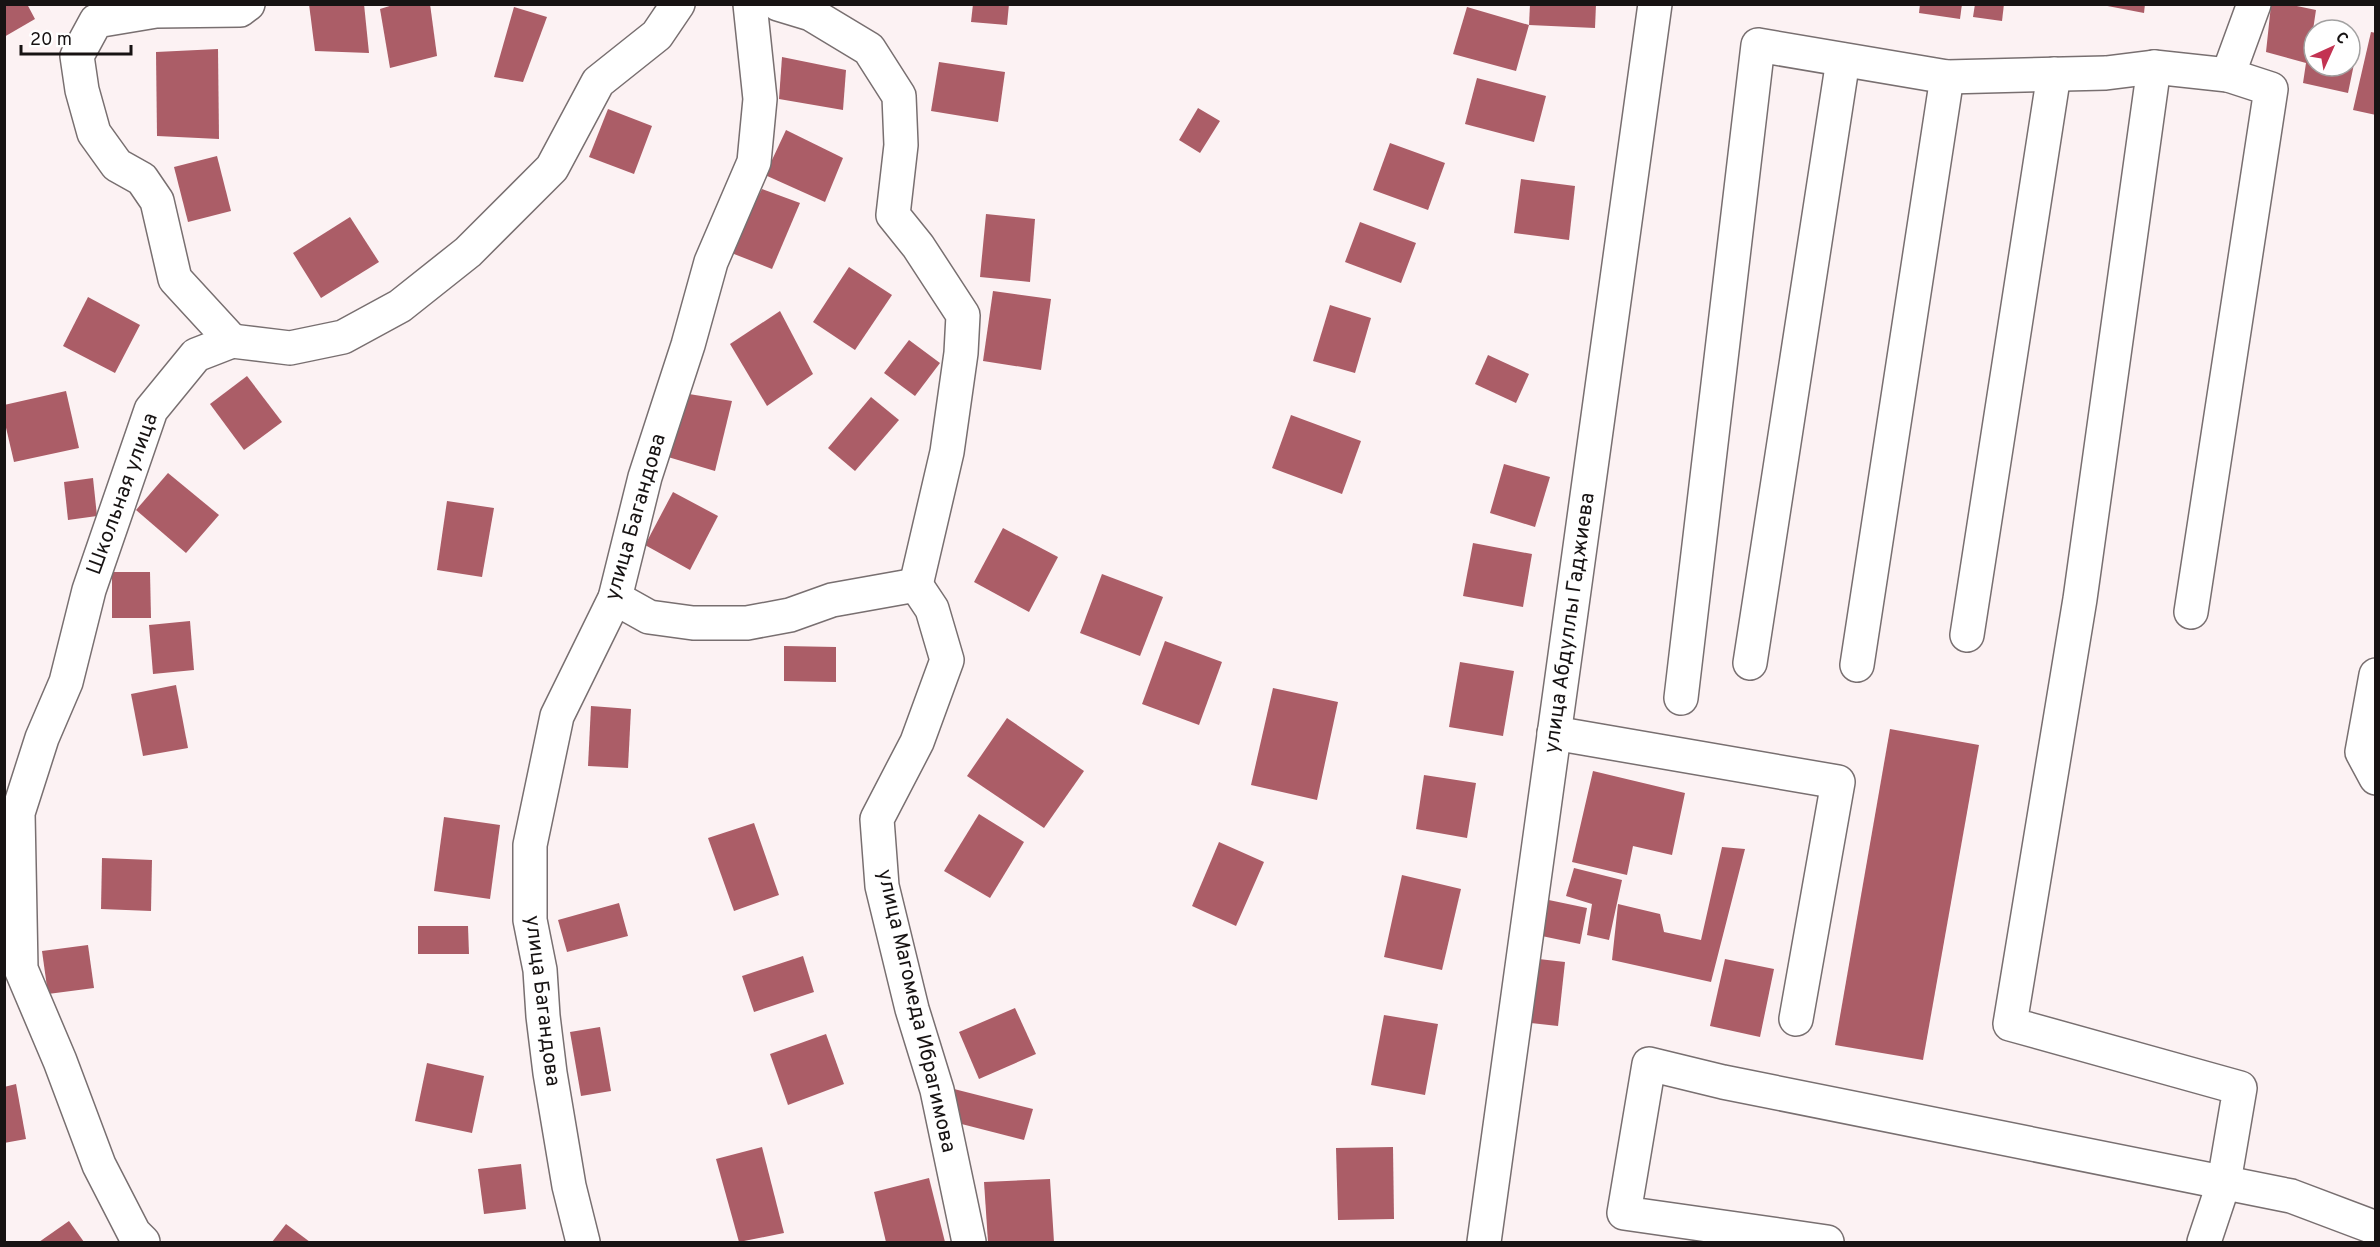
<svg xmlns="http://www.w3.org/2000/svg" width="2380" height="1247" viewBox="0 0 2380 1247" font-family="Overpass,sans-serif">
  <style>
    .building { fill: #ab5d67 }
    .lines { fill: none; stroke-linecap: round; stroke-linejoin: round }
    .minor-casing { stroke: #786f70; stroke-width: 36 }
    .minor { stroke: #fff; stroke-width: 33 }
    .labels { text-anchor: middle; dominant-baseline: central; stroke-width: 4.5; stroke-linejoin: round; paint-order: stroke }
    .street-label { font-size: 21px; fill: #171313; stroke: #fff }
  </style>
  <rect width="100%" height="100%" fill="#fcf2f3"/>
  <!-- building -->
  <g class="building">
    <polygon points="4,4 27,4 35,19 4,37"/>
    <polygon points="309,4 364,4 369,53 315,51"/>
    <polygon points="396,4 430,4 437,56 390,68 380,9"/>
    <polygon points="973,4 1009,4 1007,25 971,22"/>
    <polygon points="1530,4 1596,4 1595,28 1529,25"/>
    <polygon points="1920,4 1962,4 1960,19 1919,13"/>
    <polygon points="1975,4 2004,4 2002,21 1973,17"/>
    <polygon points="2097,4 2145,4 2144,13"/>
    <polygon points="2271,5 2292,5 2316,10 2313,30 2314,66 2350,66 2350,38 2359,40 2348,93 2303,83 2306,63 2266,52"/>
    <polygon points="514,7 547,17 523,82 494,77"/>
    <polygon points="1467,7 1529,25 1516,71 1453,54"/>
    <polygon points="2371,32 2376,33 2376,115 2353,110"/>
    <polygon points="218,49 219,139 157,136 156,52"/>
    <polygon points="782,57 846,70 843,110 779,99"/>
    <polygon points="939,62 1005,72 998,122 931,111"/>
    <polygon points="1477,78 1546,96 1534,142 1465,124"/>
    <polygon points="1198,108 1220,121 1200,153 1179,140"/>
    <polygon points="608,109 652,126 634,174 589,157"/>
    <polygon points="786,130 843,158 825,202 765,175"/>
    <polygon points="1390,143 1445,163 1428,210 1373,190"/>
    <polygon points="217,156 231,211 188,222 174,167"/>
    <polygon points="1521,179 1575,186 1569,240 1514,233"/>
    <polygon points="762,189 800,203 772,269 729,252"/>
    <polygon points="986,214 1035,219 1030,282 980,277"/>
    <polygon points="350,217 379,262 321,298 293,253"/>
    <polygon points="1360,222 1416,243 1401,283 1345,262"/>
    <polygon points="849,267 892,295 855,350 813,322"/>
    <polygon points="993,291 1051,299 1041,370 983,361"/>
    <polygon points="88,297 140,325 115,373 63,346"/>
    <polygon points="1330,305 1371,318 1355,373 1313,361"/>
    <polygon points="780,311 813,374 767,406 730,344"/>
    <polygon points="909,340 940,363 915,396 884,373"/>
    <polygon points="1488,355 1529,374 1516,403 1475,384"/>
    <polygon points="247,376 282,422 244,450 210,404"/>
    <polygon points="66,391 79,448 14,462 4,419 4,405"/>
    <polygon points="689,394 732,401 715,471 668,457"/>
    <polygon points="871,397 899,420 855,471 828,448"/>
    <polygon points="1291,415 1361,441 1342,494 1272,468"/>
    <polygon points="1504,464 1550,477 1535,527 1490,513"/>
    <polygon points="168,473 219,515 186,553 136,510"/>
    <polygon points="93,478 97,516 68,520 64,482"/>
    <polygon points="673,492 718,516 690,570 645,545"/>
    <polygon points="447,501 494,508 482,577 437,570"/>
    <polygon points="1003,528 1058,557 1029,612 974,582"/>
    <polygon points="1473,543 1532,554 1523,607 1463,596"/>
    <polygon points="112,572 150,572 151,618 112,618"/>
    <polygon points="1102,574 1163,597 1140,656 1080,633"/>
    <polygon points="190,621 194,670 153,674 149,625"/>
    <polygon points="1165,641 1222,662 1199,725 1142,704"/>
    <polygon points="784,646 836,647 836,682 784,681"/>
    <polygon points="1460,662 1514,671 1503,736 1449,727"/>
    <polygon points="176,685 188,748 143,756 131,694"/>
    <polygon points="1273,688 1338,702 1317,800 1251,785"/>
    <polygon points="591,706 631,709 628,768 588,766"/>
    <polygon points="1007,718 1084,771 1044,828 967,776"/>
    <polygon points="1890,729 1979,745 1923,1060 1835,1045"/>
    <polygon points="1593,771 1685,793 1672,855 1633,846 1627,875 1572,862"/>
    <polygon points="1424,775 1476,783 1467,838 1416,829"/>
    <polygon points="979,814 1024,842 990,898 944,871"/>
    <polygon points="444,817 500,825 490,899 434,891"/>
    <polygon points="754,823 779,895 734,911 708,838"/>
    <polygon points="1219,842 1264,862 1236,926 1192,906"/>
    <polygon points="1722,847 1745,849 1711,982 1612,960 1618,904 1660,914 1664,932 1701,940"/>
    <polygon points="102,858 152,860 151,911 101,909"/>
    <polygon points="1574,868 1622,880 1609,940 1587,935 1592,904 1566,896"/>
    <polygon points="1402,875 1461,889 1442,970 1384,957"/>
    <polygon points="1544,899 1587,908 1580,944 1537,935"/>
    <polygon points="619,903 628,936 567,952 558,920"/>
    <polygon points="418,926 468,926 469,954 418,954"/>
    <polygon points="88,945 94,988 48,994 42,951"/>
    <polygon points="803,956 814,992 754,1012 742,976"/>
    <polygon points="1530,958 1565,962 1558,1026 1522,1022"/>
    <polygon points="1725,959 1774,969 1760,1037 1710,1026"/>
    <polygon points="1015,1008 1036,1054 979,1079 959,1032"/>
    <polygon points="1384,1015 1438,1024 1425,1095 1371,1085"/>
    <polygon points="600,1027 611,1091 581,1096 570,1032"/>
    <polygon points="826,1034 844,1084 788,1105 770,1054"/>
    <polygon points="427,1063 484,1076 472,1133 415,1121"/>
    <polygon points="16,1084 26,1139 4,1143 4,1087"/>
    <polygon points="954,1089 1033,1109 1024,1140 946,1120"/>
    <polygon points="762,1147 784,1233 739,1242 716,1159"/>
    <polygon points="1393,1147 1394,1219 1338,1220 1336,1148"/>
    <polygon points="521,1164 526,1209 484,1214 478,1169"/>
    <polygon points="929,1178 945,1242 886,1242 874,1192"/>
    <polygon points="1050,1179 1054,1242 988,1242 984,1182"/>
    <polygon points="69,1221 84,1242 39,1242"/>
    <polygon points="286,1224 310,1242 272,1242"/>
  </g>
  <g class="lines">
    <defs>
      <g id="minor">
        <polyline points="778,4 811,14 869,49 899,96 901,145 893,215 918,246 963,315 961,353 947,452 916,585"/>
        <polyline points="232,341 290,348 343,337 400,306 468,252 552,168 598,82 657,35 678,4"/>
        <polyline points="916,585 932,609 947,660 917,742 877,819 882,886 912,1009 937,1090 969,1242"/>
        <polyline points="615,598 649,617 693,623 747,623 790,615 832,600 916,585"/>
        <polyline points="2191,612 2271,89 2228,75"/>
        <polyline points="1967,635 2054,74"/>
        <polyline points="1750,663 1843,60"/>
        <polyline points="1857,665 1947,77"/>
        <polyline points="2376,675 2362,752 2376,778"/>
        <polyline points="1681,698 1758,45 1947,77 2106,73 2154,67"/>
        <polyline points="1554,733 1838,782 1796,1019"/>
        <polyline points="143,1242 134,1233 99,1165 60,1061 21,969 18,813 42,738 66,682 89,590 151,410 196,355 232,341 175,279 157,201 142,179 117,165 94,133 82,90 77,56 96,21 156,11 240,10 248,4"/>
        <polyline points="583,1242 569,1186 550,1073 543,1016 540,970 530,920 530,845 557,716 615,598 645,477 688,345 711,262 754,162 760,99 750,4"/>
        <polyline points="1484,1242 1655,4"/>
        <polyline points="1827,1242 1624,1213 1649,1064 1723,1082 2291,1196 2376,1228"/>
        <polyline points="2204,1242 2224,1182 2240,1088 2010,1024 2080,599 2154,67 2228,75 2254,4"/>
      </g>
    </defs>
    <!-- minor casing -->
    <use href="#minor" class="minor-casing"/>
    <!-- minor -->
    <use href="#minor" class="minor"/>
  </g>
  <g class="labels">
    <!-- street labels -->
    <g class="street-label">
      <text transform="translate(123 494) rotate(-70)">Школьная улица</text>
      <text transform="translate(636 517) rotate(-74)">улица Багандова</text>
      <text transform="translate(1570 623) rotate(-82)">улица Абдуллы Гаджиева</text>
      <text transform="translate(542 1001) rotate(83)">улица Багандова</text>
      <text transform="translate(916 1011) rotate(77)">улица Магомеда Ибрагимова</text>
    </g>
  </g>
  <!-- border -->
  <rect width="2380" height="1247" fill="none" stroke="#171313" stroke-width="12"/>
  <!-- north arrow -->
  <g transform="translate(2332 48) rotate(45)"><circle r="28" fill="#ffffff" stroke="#a2a1a1" stroke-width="1.5"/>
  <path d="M0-4.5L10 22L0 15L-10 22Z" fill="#c33352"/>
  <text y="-9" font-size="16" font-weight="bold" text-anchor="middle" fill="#171313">С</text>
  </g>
  <!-- scale -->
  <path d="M21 45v9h110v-9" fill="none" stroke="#171313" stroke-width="3"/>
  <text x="30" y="45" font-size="18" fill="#171313" stroke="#ffffff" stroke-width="4.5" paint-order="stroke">20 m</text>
</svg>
